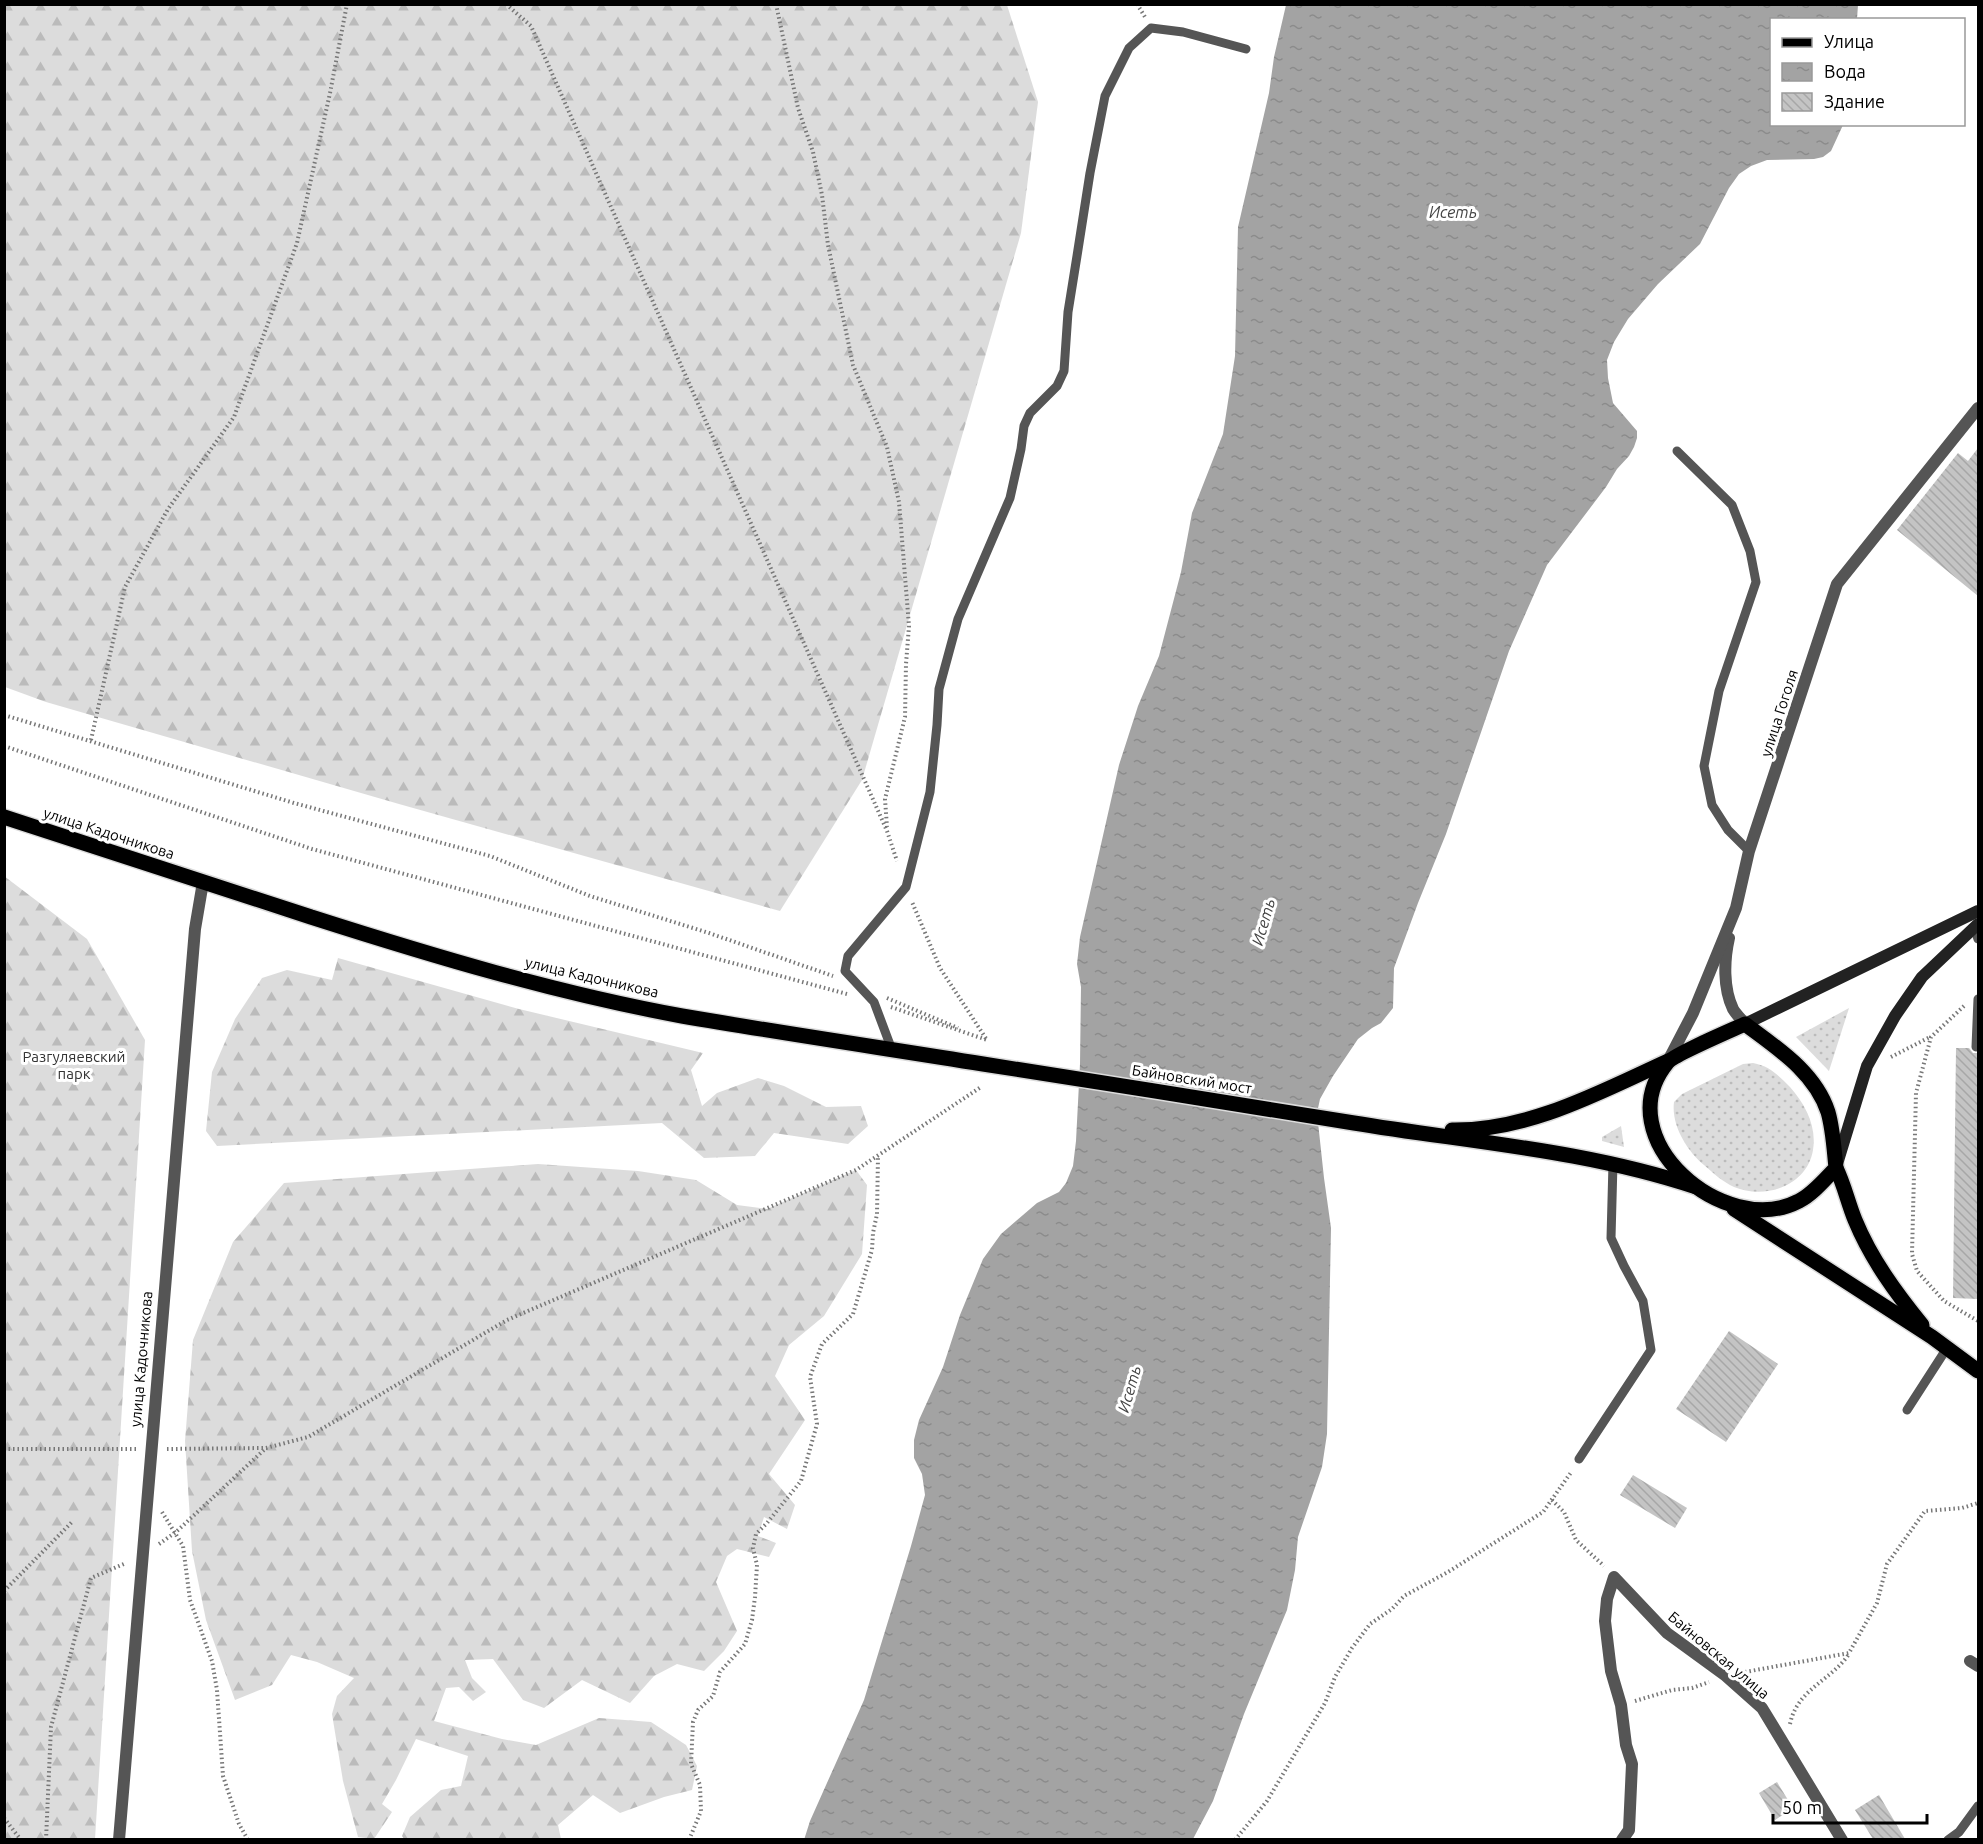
<svg xmlns="http://www.w3.org/2000/svg" width="1983" height="1844" viewBox="0 0 1983 1844" font-family="Ubuntu,sans-serif">
  <style>
    .grass { fill: url(#grass-dots) }
    .forest { fill: url(#forest-firs) }
    .water { fill: url(#water-ripples) }
    .building { fill: url(#building-back-hatch) }
    .lines { fill: none; stroke-linecap: round; stroke-linejoin: round }
    .primary-casing { stroke: #dbdbdb; stroke-width: 18 }
    .path { stroke: #777; stroke-width: 4; stroke-dasharray: 1.5 3; stroke-linecap: butt }
    .lane { stroke: #555; stroke-width: 9 }
    .street { stroke: #555; stroke-width: 12 }
    .secondary { stroke: #222; stroke-width: 12 }
    .primary { stroke: #000; stroke-width: 15 }
    .labels { text-anchor: middle; dominant-baseline: central; stroke-width: 6; stroke-linejoin: round; paint-order: stroke }
    .street-label { font-size: 15px; fill: #000; stroke: #fff }
    .park-label { font-size: 15px; fill: #333; stroke: #fff }
    .water-label { font-size: 16px; font-style: italic; fill: #444; stroke: #fff }
  </style>
  <defs>
    <pattern id="grass-dots" width="8" height="8" patternUnits="userSpaceOnUse" patternTransform="scale(1.5)"><rect width="8" height="8" fill="#dcdcdc"/><path d="M2 2h.1M6 6h.1" fill="none" stroke="#bbb" stroke-width="1.8" stroke-linecap="round"/></pattern>
    <pattern id="forest-firs" width="22" height="20" patternUnits="userSpaceOnUse" patternTransform="scale(1.5)"><rect width="22" height="20" fill="#dcdcdc"/><path d="M5 1l3.5 6h-7zM16 11l3.5 6h-7z" fill="#bbb"/></pattern>
    <pattern id="water-ripples" width="26" height="14" patternUnits="userSpaceOnUse" patternTransform="scale(1.5)"><rect width="26" height="14" fill="#a3a3a3"/><path d="M2 4q2-2 4 0t4 0M15 11q2-2 4 0t4 0" fill="none" stroke="#8b8b8b"/></pattern>
    <pattern id="building-back-hatch" width="6" height="6" patternUnits="userSpaceOnUse" patternTransform="scale(1.5)"><rect width="6" height="6" fill="#c4c4c4"/><path d="M-1 5l2 2M0 0l6 6M5-1l2 2" fill="none" stroke="#a7a7a7"/></pattern>
  </defs>
  <rect width="100%" height="100%" fill="#fff"/>
  <!-- grass -->
  <g class="grass">
    <polygon points="1849,1008 1829,1071 1796,1037"/>
    <path d="M1753,1063C1770,1066 1779,1076 1790,1087C1805,1104 1817,1126 1813,1150C1807,1186 1765,1200 1734,1187C1723,1182 1713,1173 1704,1165C1687,1151 1671,1125 1674,1102L1682,1094L1743,1064Z"/>
    <polygon points="1621,1126 1624,1147 1602,1141 1602,1137"/>
  </g>
  <!-- forest -->
  <g class="forest">
    <polygon points="5,4 1007,5 1038,102 1021,233 862,780 780,911 399,804 46,702 5,687"/>
    <polygon points="4,876 87,939 145,1040 95,1839 5,1839"/>
    <polygon points="338,958 519,1009 703,1053 691,1070 702,1106 717,1093 758,1078 784,1086 826,1107 861,1106 868,1126 848,1144 774,1133 755,1156 704,1158 662,1123 217,1146 206,1131 212,1072 235,1019 262,978 287,970 332,980"/>
    <polygon points="538,1164 638,1171 696,1180 737,1205 767,1209 856,1170 867,1185 862,1254 824,1316 789,1345 775,1376 805,1420 769,1474 795,1505 787,1529 764,1517 758,1536 776,1543 769,1557 737,1549 727,1556 716,1582 737,1631 724,1651 704,1671 677,1664 654,1676 630,1703 582,1680 544,1708 523,1700 493,1659 465,1660 472,1678 486,1692 473,1701 459,1687 446,1688 434,1721 502,1739 536,1745 599,1718 651,1722 686,1745 697,1766 692,1790 664,1797 620,1813 593,1795 558,1825 561,1839 404,1839 402,1836 410,1817 441,1790 461,1786 468,1756 416,1739 396,1780 382,1804 392,1812 374,1839 358,1837 343,1781 332,1714 337,1696 354,1678 317,1662 291,1655 272,1685 235,1700 206,1620 192,1551 185,1441 193,1340 233,1242 284,1183"/>
  </g>
  <!-- water -->
  <polygon class="water" points="1286,5 1858,5 1857,19 1772,20 1772,124 1843,125 1831,151 1823,157 1814,159 1767,160 1751,166 1739,174 1729,188 1700,244 1658,284 1628,319 1614,342 1607,360 1608,378 1613,403 1637,431 1637,438 1634,447 1629,456 1617,469 1606,487 1547,565 1509,651 1446,834 1418,903 1394,968 1393,1008 1381,1023 1372,1028 1358,1039 1333,1076 1320,1099 1317,1113 1324,1178 1331,1228 1327,1434 1322,1467 1298,1537 1295,1570 1287,1610 1244,1714 1213,1801 1193,1839 804,1840 810,1821 864,1700 911,1546 925,1495 922,1474 914,1458 914,1440 919,1420 943,1367 960,1315 983,1259 1001,1234 1037,1203 1059,1192 1066,1183 1073,1166 1076,1141 1080,1064 1081,987 1077,964 1080,937 1119,765 1138,706 1159,656 1181,572 1192,513 1223,434 1235,356 1238,227 1269,93 1274,57"/>
  <!-- building -->
  <g class="building">
    <polygon points="1978,448 1978,596 1897,530 1958,453 1968,461"/>
    <polygon points="1956,1048 1969,1048 1973,1053 1978,1053 1978,1299 1953,1298"/>
    <polygon points="1729,1331 1778,1364 1726,1442 1676,1409"/>
    <polygon points="1633,1475 1687,1508 1675,1528 1620,1495"/>
    <polygon points="1777,1782 1793,1808 1775,1820 1759,1793"/>
    <polygon points="1879,1795 1905,1839 1873,1839 1855,1810"/>
  </g>
  <g class="lines">
    <defs>
      <g id="primary">
        <path d="M4,817C107,851 209,884 311,917C433,956 556,993 682,1016C782,1033 883,1048 983,1064C1107,1083 1230,1103 1354,1123C1469,1142 1585,1150 1696,1187"/>
        <path d="M1745,1024C1777,1048 1815,1072 1828,1112C1833,1129 1834,1149 1836,1168C1825,1179 1813,1194 1799,1201C1724,1240 1606,1138 1667,1063C1673,1055 1732,1030 1745,1024Z"/>
        <path d="M1452,1130C1529,1131 1600,1092 1668,1061"/>
        <path d="M1836,1168C1844,1184 1848,1203 1855,1220C1871,1259 1896,1293 1922,1325"/>
        <polyline points="1734,1209 1932,1337 1978,1371"/>
      </g>
    </defs>
    <!-- primary casing -->
    <use href="#primary" class="primary-casing"/>
    <!-- path -->
    <g class="path">
      <polyline points="506,4 531,26 887,831 897,861"/>
      <polyline points="776,4 798,108 813,152 822,195 828,245 853,365 887,447 899,502 909,626 906,664 905,717 885,799 887,827"/>
      <polyline points="1137,4 1145,17"/>
      <polyline points="4,715 294,803 490,856 590,896 709,933 833,976"/>
      <polyline points="91,740 125,587 168,509 234,417 297,243 330,93 347,4"/>
      <polyline points="4,746 312,849 847,994"/>
      <polyline points="887,998 958,1028"/>
      <polyline points="1964,1006 1931,1037 1916,1093 1912,1254 1917,1271 1944,1301 1978,1321"/>
      <polyline points="891,1007 987,1040 940,968 912,902"/>
      <polyline points="1891,1057 1930,1037"/>
      <polyline points="4,1449 136,1449"/>
      <polyline points="167,1449 266,1448 308,1437 507,1320 856,1170 981,1087"/>
      <polyline points="1552,1500 1564,1512 1576,1540 1604,1566"/>
      <polyline points="162,1512 183,1546 190,1600 212,1661 217,1690 223,1776 239,1824 248,1840"/>
      <polyline points="159,1544 176,1532 265,1449"/>
      <polyline points="4,1591 73,1521"/>
      <polyline points="1745,1672 1849,1653 1877,1603 1887,1564 1925,1511 1962,1508 1978,1503"/>
      <polyline points="1635,1701 1672,1690 1692,1688 1709,1682"/>
      <path d="M1790,1724C1797,1689 1832,1680 1849,1654"/>
      <polyline points="4,1818 21,1840"/>
      <polyline points="46,1840 51,1727 91,1578 126,1563"/>
      <polyline points="689,1840 701,1811 700,1785 691,1764 693,1722 698,1710 713,1696 720,1672 745,1644 752,1620 755,1597 757,1565 753,1548 756,1534 767,1523 801,1481 817,1424 810,1377 822,1344 853,1314 872,1250 873,1233 877,1214 878,1156"/>
      <polyline points="1235,1840 1267,1801 1325,1703 1335,1677 1352,1648 1370,1624 1392,1609 1404,1596 1448,1572 1543,1512 1572,1471"/>
    </g>
    <!-- lane -->
    <g class="lane">
      <polyline points="1677,451 1732,505 1750,551 1756,582 1719,691 1704,766 1712,805 1728,830 1749,851"/>
      <polyline points="1974,927 1978,939"/>
      <polyline points="1976,1047 1978,999"/>
      <polyline points="892,1050 874,1002 845,971 848,956 906,887 930,792 937,725 939,689 958,619 1010,498 1021,449 1024,426 1030,413 1057,386 1064,371 1068,312 1077,256 1090,173 1105,96 1129,48 1151,28 1183,32 1246,49"/>
      <polyline points="1907,1410 1947,1348"/>
      <polyline points="1579,1459 1651,1350 1643,1301 1624,1266 1611,1238 1613,1163"/>
      <polyline points="1948,1840 1959,1832 1978,1806"/>
    </g>
    <!-- street -->
    <g class="street">
      <path d="M1729,938C1724,960 1723,988 1733,1009C1736,1014 1741,1019 1745,1024"/>
      <polyline points="1668,1061 1693,1013 1736,908 1749,851 1837,584 1978,408"/>
      <polyline points="1970,1661 1978,1666"/>
      <polyline points="119,1840 195,929 203,882"/>
      <polyline points="1622,1840 1629,1830 1632,1764 1626,1745 1621,1705 1611,1671 1605,1621 1607,1599 1614,1577 1667,1633 1726,1676 1762,1708 1842,1840"/>
    </g>
    <!-- secondary -->
    <g class="secondary">
      <polyline points="1745,1024 1978,911"/>
      <polyline points="1837,1164 1867,1066 1895,1016 1922,977 1978,924"/>
    </g>
    <!-- primary -->
    <use href="#primary" class="primary"/>
  </g>
  <g class="labels">
    <!-- street labels -->
    <g class="street-label">
      <text transform="translate(1779 713) rotate(-72)">улица Гоголя</text>
      <text transform="translate(109 833) rotate(18)">улица Кадочникова</text>
      <text transform="translate(592 977) rotate(13)">улица Кадочникова</text>
      <text transform="translate(1192 1079) rotate(9)">Байновский мост</text>
      <text transform="translate(141 1359) rotate(-85)">улица Кадочникова</text>
      <text transform="translate(1719 1655) rotate(40)">Байновская улица</text>
    </g>
    <!-- park labels -->
    <g class="park-label">
      <text x="74" y="1056">Разгуляевский<tspan x="74" dy="17">парк</tspan></text>
    </g>
    <!-- water labels -->
    <g class="water-label">
      <text x="1453" y="212">Исеть</text>
      <text transform="translate(1263 922) rotate(-74)">Исеть</text>
      <text transform="translate(1129 1389) rotate(-74)">Исеть</text>
    </g>
  </g>
  <!-- border -->
  <rect width="1983" height="1844" fill="none" stroke="#000000" stroke-width="12"/>
  <!-- legend -->
  <rect x="1770" y="18" width="195" height="108" fill="#ffffff" stroke="#999999" stroke-width="1.5"/>
  <rect x="1782" y="38" width="30" height="9" fill="#000000" stroke="#999999" stroke-width="1.5"/>
  <text x="1824" y="48" font-size="18" fill="#000000">Улица</text>
  <rect x="1782" y="63" width="30" height="18" fill="url(#water-ripples)" stroke="#999999" stroke-width="1.5"/>
  <text x="1824" y="78" font-size="18" fill="#000000">Вода</text>
  <rect x="1782" y="93" width="30" height="18" fill="url(#building-back-hatch)" stroke="#999999" stroke-width="1.5"/>
  <text x="1824" y="108" font-size="18" fill="#000000">Здание</text>
  <!-- scale -->
  <path d="M1773 1814v9h154v-9" fill="none" stroke="#000000" stroke-width="3"/>
  <text x="1782" y="1814" font-size="18" fill="#000000" stroke="#ffffff" stroke-width="4.5" paint-order="stroke">50 m</text>
</svg>
